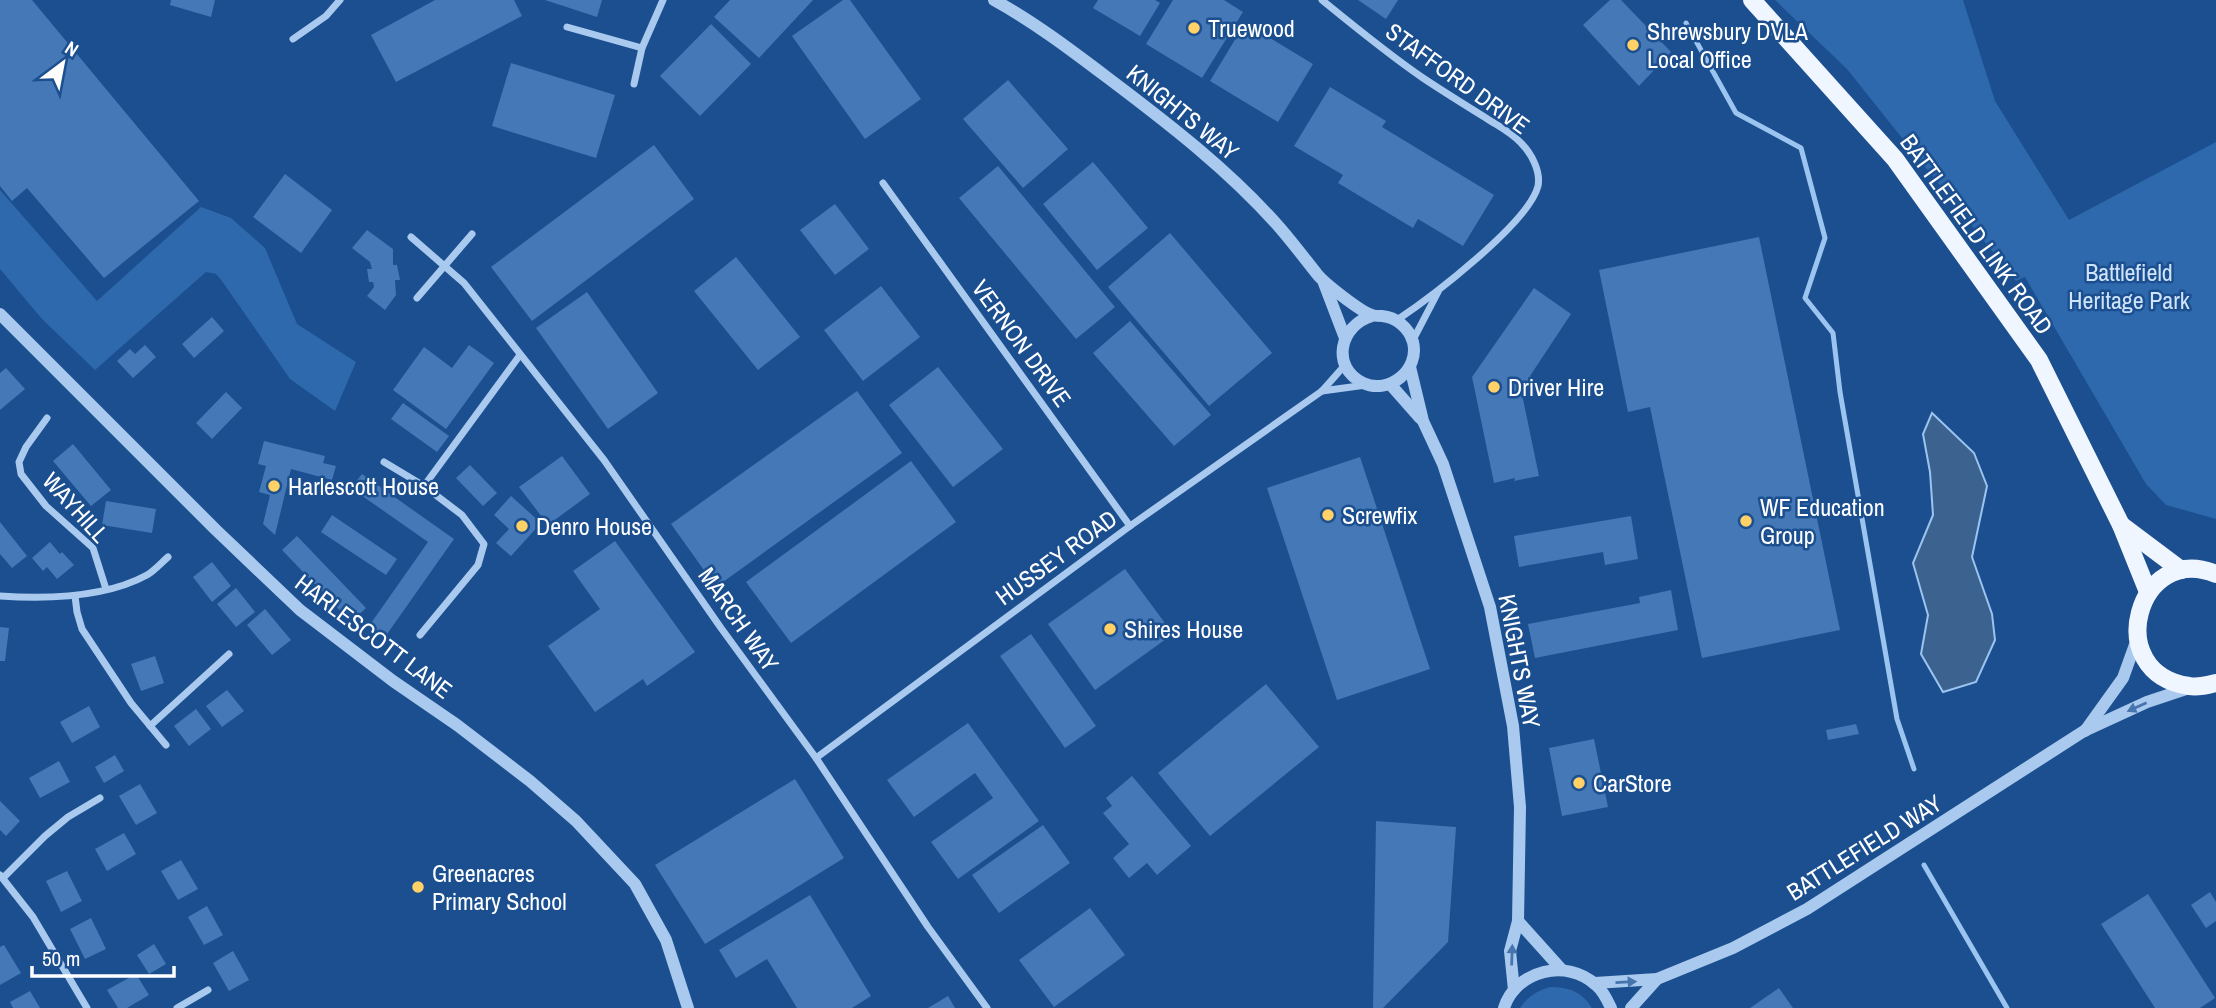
<svg xmlns="http://www.w3.org/2000/svg" width="2216" height="1008" viewBox="0 0 2216 1008" font-family="'Archivo Narrow',sans-serif">
  <style>
    .green { fill: #2e69ad }
    .water { fill: #3c6290; stroke: #9cc4f0; stroke-width: 2 }
    .lines { fill: none; stroke-linecap: round; stroke-linejoin: round }
    .stream { stroke: #9cc4f0; stroke-width: 5 }
    .building { fill: #4478b7 }
    .minor { stroke: #a9c9ee; stroke-width: 7 }
    .tertiary { stroke: #a9c9ee; stroke-width: 12 }
    .primary { stroke: #f0f6ff; stroke-width: 18 }
    .oneway { fill: #4674ac }
    .poi-dot { fill: #ffd166; stroke: #1b4f8f; stroke-width: 2.5 }
    .labels { text-anchor: middle; dominant-baseline: central; stroke-width: 5; stroke-linejoin: round; paint-order: stroke }
    .poi-label { font-size: 24px; fill: #fff; stroke: #1b4f8f; text-anchor: start }
    .street-label { font-size: 24px; fill: #fff; stroke: #1b4f8f }
    .park-label { font-size: 24px; fill: #cfe3fa; stroke: #1b4f8f }
  </style>
  <rect width="100%" height="100%" fill="#1b4f8f"/>
  <!-- green -->
  <g class="green">
    <polygon points="1775,0 1963,0 1995,101 2069,220 2216,142 2216,519 2166,505 2146,484 2025,277 2016,281 1847,69"/>
    <polygon points="0,190 97,301 201,207 231,218 265,248 297,324 356,362 335,411 290,379 222,281 216,274 206,272 95,370 42,319 0,269"/>
    <path d="M1550,987C1569,987 1582,992 1592,1008H1520C1528,996 1537,991 1550,987Z"/>
  </g>
  <!-- water -->
  <polygon class="water" points="1932,413 1974,453 1987,486 1972,557 1992,614 1995,640 1976,682 1943,692 1921,654 1928,615 1913,563 1933,515 1930,472 1923,434"/>
  <g class="lines">
    <!-- stream -->
    <g class="stream">
      <polyline points="1686,23 1736,113 1801,148 1825,238 1805,298 1833,333 1840,392 1897,719 1914,769"/>
      <polyline points="1924,865 2007,1008"/>
    </g>
  </g>
  <!-- building -->
  <g class="building">
    <polygon points="0,0 32,0 199,201 104,278 27,188 12,201 0,186"/>
    <polygon points="171,0 215,0 211,17 170,5"/>
    <polygon points="435,0 514,0 522,16 396,82 371,35"/>
    <polygon points="545,0 602,0 597,17"/>
    <polygon points="730,0 813,0 759,58 714,17"/>
    <polygon points="843,0 850,0 921,99 865,139 792,36"/>
    <polygon points="1098,0 1155,0 1160,3 1140,36 1093,8"/>
    <polygon points="1173,0 1224,0 1243,12 1202,78 1146,44"/>
    <polygon points="1358,0 1398,0 1386,19"/>
    <polygon points="1610,0 1621,0 1671,52 1639,86 1583,25"/>
    <polygon points="1245,23 1313,64 1278,122 1210,81"/>
    <polygon points="711,24 751,64 700,116 660,76"/>
    <polygon points="511,63 615,95 596,158 492,126"/>
    <polygon points="1008,80 1068,149 1023,188 963,119"/>
    <polygon points="1330,87 1386,121 1382,127 1494,195 1463,246 1418,219 1413,228 1338,183 1343,175 1294,146"/>
    <polygon points="654,145 694,199 532,321 491,267"/>
    <polygon points="1093,162 1148,228 1097,270 1043,204"/>
    <polygon points="998,166 1115,307 1076,339 959,198"/>
    <polygon points="285,174 332,210 301,253 253,217"/>
    <polygon points="835,204 869,249 835,275 800,230"/>
    <polygon points="367,230 393,249 393,265 397,265 400,280 395,280 396,295 385,310 367,296 374,287 373,282 369,282 367,269 372,269 370,262 352,248"/>
    <polygon points="1170,233 1272,353 1209,406 1108,287"/>
    <polygon points="1759,237 1840,630 1702,658 1650,407 1628,412 1599,270"/>
    <polygon points="736,257 800,337 758,370 694,291"/>
    <polygon points="881,286 920,337 863,381 824,330"/>
    <polygon points="1534,288 1571,314 1530,376 1535,379 1523,399 1539,476 1514,481 1515,478 1494,483 1472,377"/>
    <polygon points="587,292 658,393 608,429 536,328"/>
    <polygon points="212,317 224,331 194,358 182,344"/>
    <polygon points="1130,321 1211,415 1174,446 1093,353"/>
    <polygon points="145,345 156,357 133,378 117,361 130,349 135,354"/>
    <polygon points="469,345 494,363 446,429 393,390 424,347 452,368"/>
    <polygon points="938,367 1003,449 953,487 889,405"/>
    <polygon points="6,368 25,389 0,410 0,373"/>
    <polygon points="857,391 902,453 716,587 671,524"/>
    <polygon points="226,392 242,408 212,439 196,423"/>
    <polygon points="403,403 449,436 437,452 391,419"/>
    <polygon points="264,441 325,456 323,463 336,466 332,480 291,469 275,535 263,524 270,495 259,492 266,466 258,464"/>
    <polygon points="73,444 111,490 91,506 53,461"/>
    <polygon points="562,456 590,494 548,525 519,487"/>
    <polygon points="1360,457 1430,669 1337,700 1267,488"/>
    <polygon points="911,461 956,522 791,643 746,582"/>
    <polygon points="470,465 497,493 483,506 456,478"/>
    <polygon points="362,474 454,539 385,637 369,626 428,542 351,488"/>
    <polygon points="511,496 541,523 511,556 496,543 509,529 494,515"/>
    <polygon points="106,501 156,509 152,533 102,525"/>
    <polygon points="332,515 397,559 386,575 321,532"/>
    <polygon points="1631,516 1638,559 1605,565 1603,552 1519,567 1514,536"/>
    <polygon points="0,522 27,556 12,568 0,554"/>
    <polygon points="297,536 366,608 351,622 282,550"/>
    <polygon points="615,541 695,652 647,686 643,679 595,712 548,646 600,609 573,571"/>
    <polygon points="50,542 60,554 62,552 74,565 57,579 47,567 43,571 32,558"/>
    <polygon points="212,562 231,586 212,602 193,577"/>
    <polygon points="1125,569 1173,634 1095,690 1048,624"/>
    <polygon points="236,588 255,612 236,627 217,604"/>
    <polygon points="1671,590 1678,630 1535,658 1528,624 1640,603 1639,597"/>
    <polygon points="265,609 291,640 272,655 247,625"/>
    <polygon points="0,627 9,628 5,661 0,661"/>
    <polygon points="1031,634 1096,726 1065,748 1000,656"/>
    <polygon points="155,656 164,683 141,691 131,664"/>
    <polygon points="1266,684 1319,747 1210,836 1158,773"/>
    <polygon points="227,690 244,711 222,727 206,706"/>
    <polygon points="89,706 100,727 72,743 60,722"/>
    <polygon points="196,709 211,729 189,746 174,726"/>
    <polygon points="968,723 1039,821 958,879 931,842 993,798 975,773 914,817 887,780"/>
    <polygon points="1856,724 1859,734 1828,740 1826,730"/>
    <polygon points="1594,739 1608,807 1562,816 1549,748"/>
    <polygon points="115,755 124,771 104,783 95,767"/>
    <polygon points="59,761 70,782 40,798 29,778"/>
    <polygon points="1132,776 1191,846 1157,875 1147,863 1129,878 1113,858 1129,844 1103,813 1112,806 1106,798"/>
    <polygon points="795,779 844,858 705,944 655,865"/>
    <polygon points="140,784 157,813 136,825 119,796"/>
    <polygon points="0,801 20,821 6,836 0,830"/>
    <polygon points="1376,821 1456,827 1448,942 1383,1008 1373,1008"/>
    <polygon points="1043,825 1070,863 999,913 972,875"/>
    <polygon points="124,833 136,854 107,871 95,849"/>
    <polygon points="181,860 198,889 178,900 161,871"/>
    <polygon points="67,871 82,901 61,912 46,881"/>
    <polygon points="2210,892 2216,902 2216,921 2206,928 2191,905"/>
    <polygon points="2148,894 2215,998 2200,1008 2155,1008 2101,924"/>
    <polygon points="810,895 871,996 852,1008 797,1008 767,959 736,978 719,950"/>
    <polygon points="207,906 223,935 204,945 188,917"/>
    <polygon points="1090,908 1125,955 1054,1007 1019,960"/>
    <polygon points="91,918 106,949 85,959 70,929"/>
    <polygon points="154,944 166,964 149,974 137,955"/>
    <polygon points="4,945 21,973 0,985 0,947"/>
    <polygon points="233,951 249,980 229,991 213,963"/>
    <polygon points="136,974 149,995 127,1008 118,1008 107,990"/>
    <polygon points="1779,988 1793,1008 1750,1008"/>
    <polygon points="30,991 40,1008 13,1008 10,1002"/>
    <polygon points="948,996 955,1008 928,1008"/>
  </g>
  <g class="lines">
    <!-- minor -->
    <g class="minor">
      <path d="M1322,0C1355,27 1388,54 1423,78C1444,92 1465,105 1486,118C1498,126 1511,132 1521,143C1531,153 1541,171 1538,186C1529,223 1430,298 1397,320"/>
      <polyline points="567,27 642,48"/>
      <polyline points="293,39 326,16 340,0"/>
      <polyline points="634,84 642,48 663,0"/>
      <polyline points="883,183 1130,526"/>
      <polyline points="411,237 464,283 604,460 721,628 816,758 928,927 987,1008"/>
      <polyline points="417,298 472,234"/>
      <polyline points="1413,340 1438,292"/>
      <polyline points="1322,391 1366,385"/>
      <polyline points="47,418 26,447 19,462 21,474 46,506 93,548 106,589"/>
      <polyline points="384,462 424,486"/>
      <path d="M0,596C46,599 105,598 147,575C154,571 161,563 168,557"/>
      <polyline points="75,596 77,612 82,629 131,703 166,745"/>
      <polyline points="420,635 478,565 484,544 462,515 424,486 520,355"/>
      <polyline points="150,726 229,654"/>
      <polyline points="816,758 1130,526 1322,391 1345,365"/>
      <polyline points="0,875 33,917 87,1008"/>
      <polyline points="3,878 45,836 68,817 100,798"/>
      <polyline points="177,1008 208,990"/>
    </g>
    <!-- tertiary -->
    <g class="tertiary">
      <path d="M994,0C1034,22 1071,50 1108,78C1169,124 1230,171 1280,228C1293,243 1305,259 1317,274C1324,283 1361,312 1372,315C1373,316 1381,316 1382,316C1396,317 1409,328 1413,342C1420,370 1389,395 1363,383C1330,367 1340,325 1372,316"/>
      <polyline points="1324,283 1345,338"/>
      <polyline points="0,314 216,530 300,610 393,681 457,725 530,781 576,821 635,884 666,940 688,1008"/>
      <polyline points="1410,367 1423,421 1443,464 1490,607 1513,726 1520,807 1518,921 1510,951 1514,990"/>
      <polyline points="1390,384 1420,418"/>
      <polyline points="2085,731 2123,678 2137,639"/>
      <polyline points="1518,921 1562,970"/>
      <polyline points="1595,983 1657,979 1733,948 1807,909 2084,731 2147,702 2192,687"/>
      <path d="M1504,1008C1516,970 1567,958 1596,985C1603,991 1607,999 1611,1008"/>
      <polyline points="1631,1008 1657,979"/>
    </g>
    <!-- primary -->
    <g class="primary">
      <polyline points="1752,0 1895,159 2039,360 2121,525 2148,592"/>
      <polyline points="2121,525 2181,570"/>
      <path d="M2216,574C2138,541 2100,673 2189,686C2198,688 2208,685 2216,683"/>
    </g>
  </g>
  <!-- one-way arrows -->
  <defs><path id="oneway-solid" d="M-6-.8H1V-3.2L6.5 0L1 3.2V.8H-6Z" transform="scale(1.75)"/></defs>
  <g class="oneway">
    <use href="#oneway-solid" transform="translate(2137 707) rotate(156)"/>
    <use href="#oneway-solid" transform="translate(1512 955) rotate(-88)"/>
    <use href="#oneway-solid" transform="translate(1626 982) rotate(-3)"/>
  </g>
  <!-- markers -->
  <g class="poi-dot">
    <circle cx="1194" cy="28" r="7"/>
    <circle cx="1633" cy="45" r="7"/>
    <circle cx="1494" cy="387" r="7"/>
    <circle cx="274" cy="486" r="7"/>
    <circle cx="1328" cy="515" r="7"/>
    <circle cx="1746" cy="521" r="7"/>
    <circle cx="522" cy="526" r="7"/>
    <circle cx="1110" cy="629" r="7"/>
    <circle cx="1579" cy="783" r="7"/>
    <circle cx="418" cy="887" r="7"/>
  </g>
  <g class="labels">
    <!-- poi labels -->
    <g class="poi-label">
      <text x="1208" y="28">Truewood</text>
      <text x="1647" y="31">Shrewsbury DVLA<tspan x="1647" dy="28">Local Office</tspan></text>
      <text x="1508" y="387">Driver Hire</text>
      <text x="288" y="486">Harlescott House</text>
      <text x="1760" y="507">WF Education<tspan x="1760" dy="28">Group</tspan></text>
      <text x="1342" y="515">Screwfix</text>
      <text x="536" y="526">Denro House</text>
      <text x="1124" y="629">Shires House</text>
      <text x="1593" y="783">CarStore</text>
      <text x="432" y="873">Greenacres<tspan x="432" dy="28">Primary School</tspan></text>
    </g>
    <!-- street labels -->
    <g class="street-label">
      <text transform="translate(1458 78) rotate(36)">STAFFORD DRIVE</text>
      <text transform="translate(1183 112) rotate(39)">KNIGHTS WAY</text>
      <text transform="translate(1977 234) rotate(54)">BATTLEFIELD LINK ROAD</text>
      <text transform="translate(1022 343) rotate(54)">VERNON DRIVE</text>
      <text transform="translate(76 507) rotate(48)">WAYHILL</text>
      <text transform="translate(1056 557) rotate(-36)">HUSSEY ROAD</text>
      <text transform="translate(739 619) rotate(55)">MARCH WAY</text>
      <text transform="translate(374 636) rotate(37)">HARLESCOTT LANE</text>
      <text transform="translate(1520 661) rotate(79)">KNIGHTS WAY</text>
      <text transform="translate(1864 847) rotate(-32)">BATTLEFIELD WAY</text>
    </g>
    <!-- park labels -->
    <g class="park-label">
      <text x="2129" y="272">Battlefield<tspan x="2129" dy="28">Heritage Park</tspan></text>
    </g>
  </g>
  <!-- north arrow -->
  <g transform="translate(63 63) rotate(32)" stroke="#1b4f8f" stroke-width="5" paint-order="stroke">
  <path d="M0-5L12 26L0 18L-12 26Z" fill="#ffffff"/>
  <text y="-10" font-size="19" font-weight="bold" text-anchor="middle" fill="#ffffff">N</text>
  </g>
  <!-- scale -->
  <path d="M32 966v10h142v-10" fill="none" stroke="#ffffff" stroke-width="3.5"/>
  <text x="42" y="966" font-size="21" fill="#ffffff" stroke="#1b4f8f" stroke-width="5" paint-order="stroke">50 m</text>
</svg>
